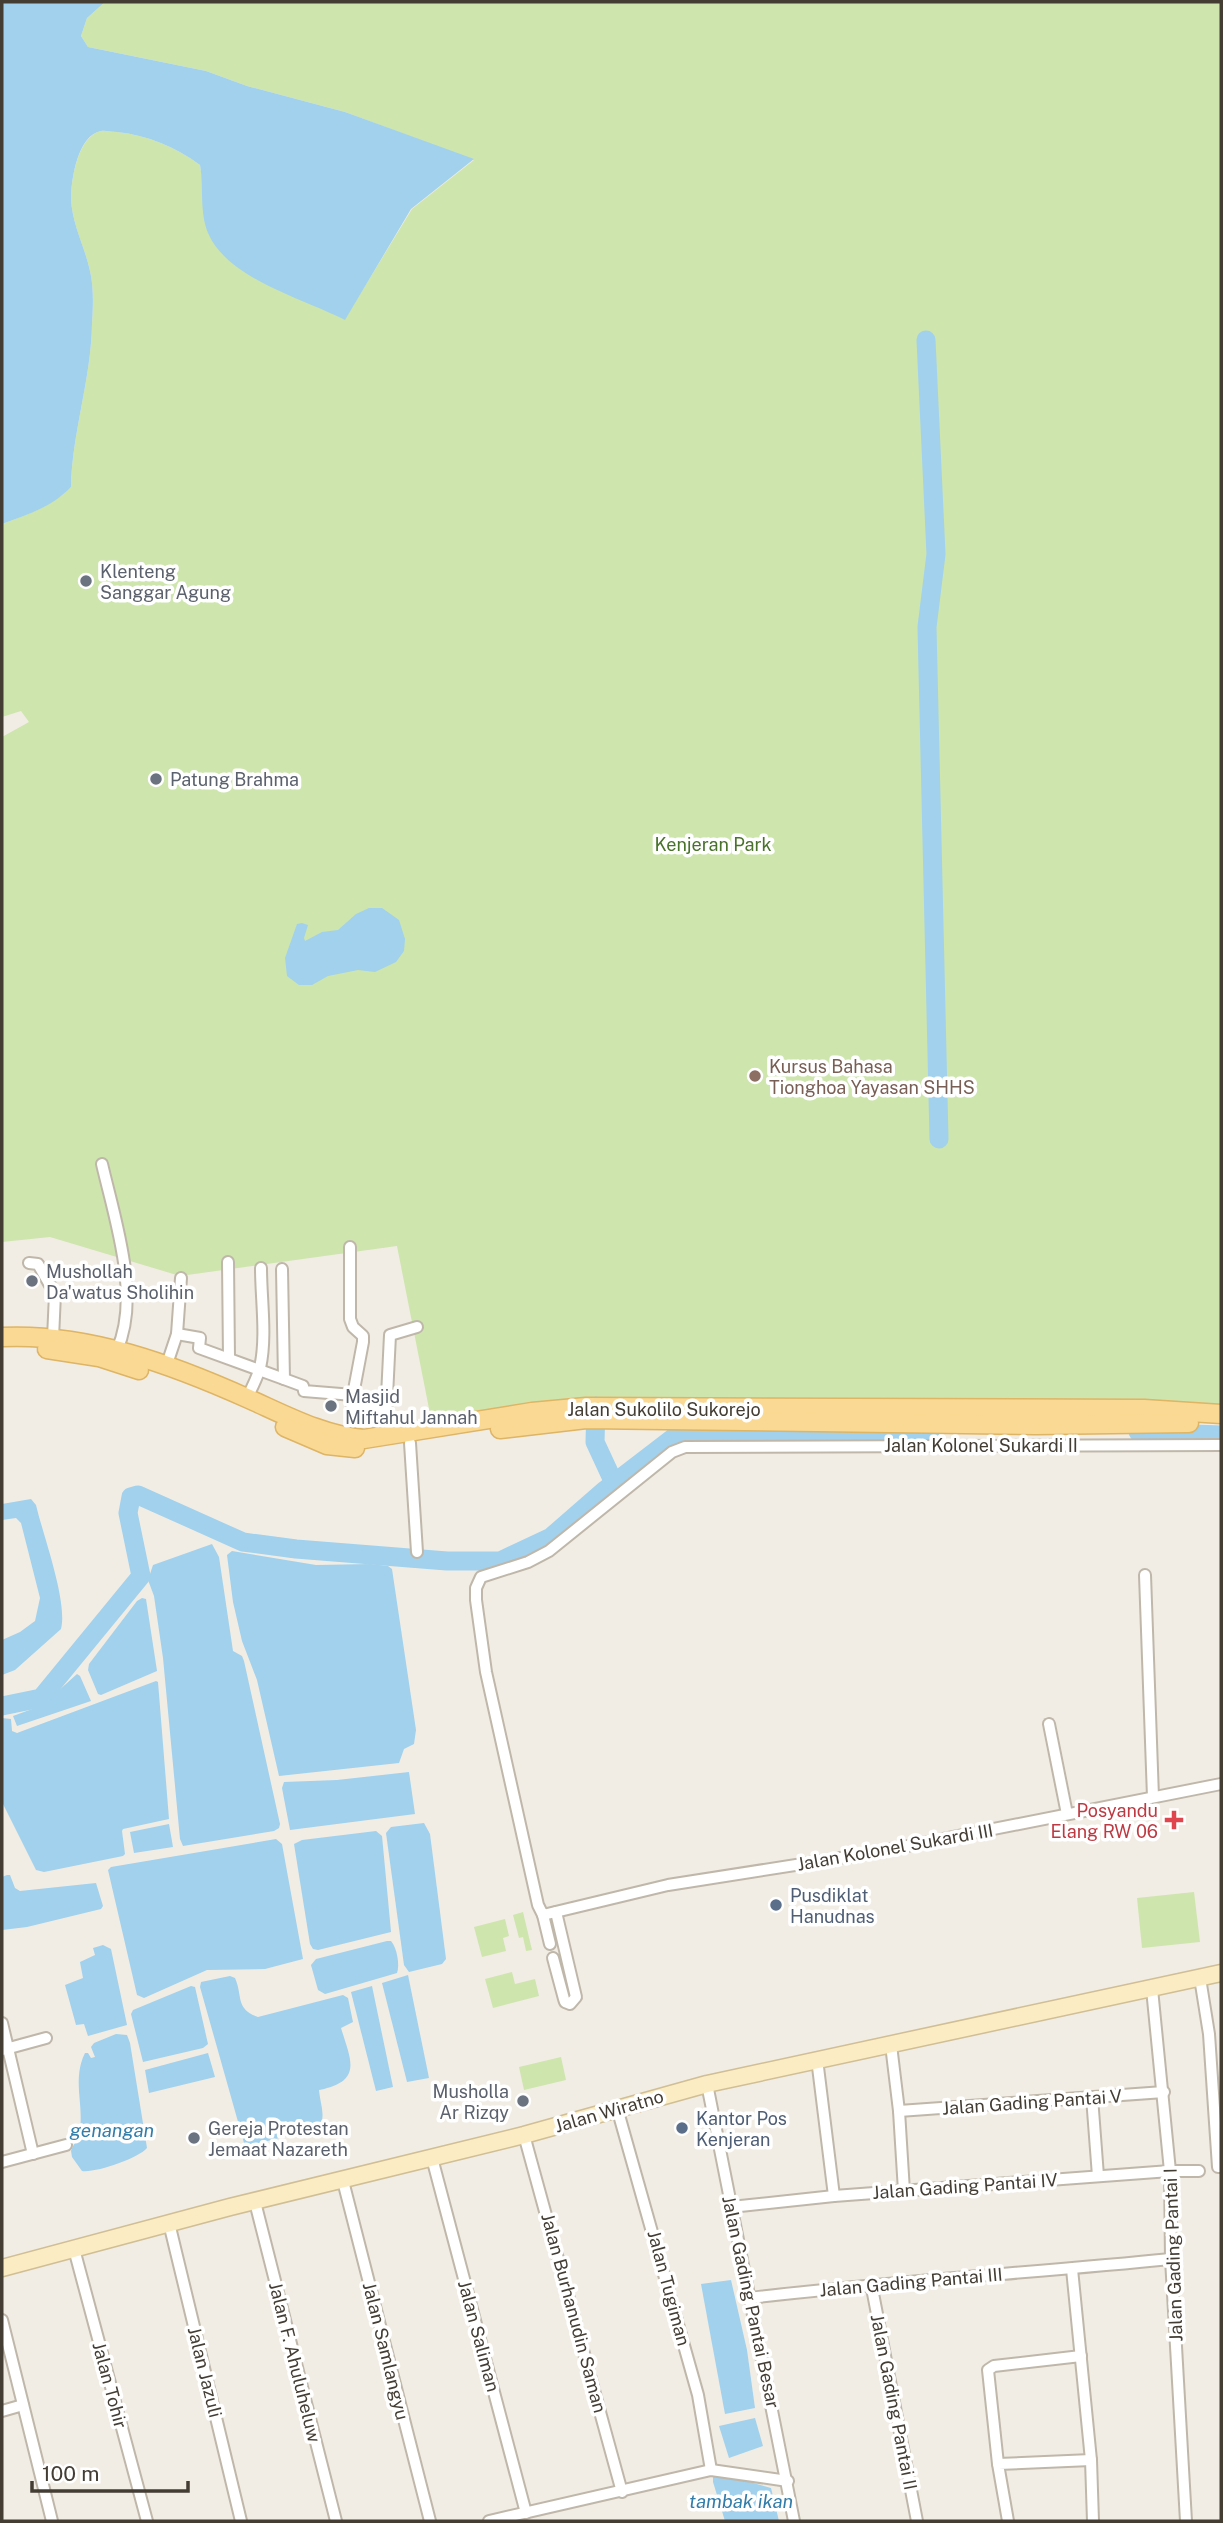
<svg xmlns="http://www.w3.org/2000/svg" width="1223" height="2523" viewBox="0 0 1223 2523" font-family="'Public Sans',sans-serif">
  <style>
    .green { fill: #cee5ae }
    .water { fill: #a1d1ed }
    .lines { fill: none; stroke-linecap: round; stroke-linejoin: round }
    .river { stroke: #a1d1ed; stroke-width: 19 }
    .minor-casing { stroke: #bfb7aa; stroke-width: 14 }
    .secondary-casing { stroke: #d0be95; stroke-width: 19 }
    .primary-casing { stroke: #deb465; stroke-width: 21 }
    .minor { stroke: #fff; stroke-width: 10 }
    .secondary { stroke: #fcecc3; stroke-width: 16 }
    .primary { stroke: #fad994; stroke-width: 18 }
    .worship-dot { fill: #6b7280; stroke: #fff; stroke-width: 2.5 }
    .education-dot { fill: #8d6e63; stroke: #fff; stroke-width: 2.5 }
    .health-dot { fill: #e0444e; stroke: #fff; stroke-width: 2.5 }
    .service-dot { fill: #5c6f8a; stroke: #fff; stroke-width: 2.5 }
    .labels { text-anchor: middle; dominant-baseline: central; stroke-width: 7; stroke-linejoin: round; paint-order: stroke }
    .worship-label { font-size: 18px; fill: #5b616d; stroke: #fff; text-anchor: start }
    .park-label { font-size: 18px; fill: #49722a; stroke: #fff }
    .education-label { font-size: 18px; fill: #785e54; stroke: #fff; text-anchor: start }
    .street-label { font-size: 18px; fill: #433d34; stroke: #fff }
    .health-label { font-size: 18px; fill: #be3a42; stroke: #fff; text-anchor: end }
    .service-label { font-size: 18px; fill: #4e5e75; stroke: #fff; text-anchor: start }
    .water-label { font-size: 19px; font-style: italic; fill: #327daa; stroke: #fff }
  </style>
  <rect width="100%" height="100%" fill="#f1ede4"/>
  <g class="green">
    <path d="M105,2H1221V1417L527,1413L433,1429L397,1246L180,1276L50,1237L2,1242V737L29,722L21,711L2,717V524C27,515 52,506 71,487C72,433 91,380 92,324C93,308 94,287 90,271C85,247 72,224 71,199C71,179 78,136 101,131C105,130 112,132 117,132C147,135 176,147 200,165L203,183L202,197L335,314L345,319L412,209L474,160L345,112L247,86L206,71L88,47L81,36L87,18Z"/>
    <path d="M1194,1892L1200,1942L1142,1948L1137,1898Z"/>
    <path d="M523,1912L532,1950L526,1951L523,1937L519,1938L513,1915Z"/>
    <path d="M505,1919L509,1936L503,1938L506,1951L482,1957L474,1927Z"/>
    <path d="M512,1972L515,1984L535,1979L539,1996L493,2008L485,1979Z"/>
    <path d="M561,2057L566,2080L524,2090L519,2067Z"/>
  </g>
  <g class="water">
    <path d="M2,2H105L87,18L81,36L88,47L206,71L247,86L345,112L474,159L411,209L345,320C304,299 229,279 209,235C199,214 204,187 200,165C176,147 147,135 117,132C112,132 105,130 101,131C78,135 71,179 71,199C72,224 85,247 90,271C94,287 93,308 92,324C91,380 72,433 71,487C52,507 27,515 2,524Z"/>
    <path d="M369,908H382L399,920L405,939L404,951L396,962L375,972L358,970L328,976L312,985H299L287,976L285,958L297,924L302,923L308,925L304,938L305,941L322,932L338,930L356,914Z"/>
    <path d="M31,1499L36,1505C43,1535 68,1602 61,1629L15,1670L2,1675V1640L20,1632L35,1621L40,1598L21,1523L16,1518L2,1520V1504Z"/>
    <path d="M212,1544L219,1557L233,1651L242,1656L244,1661L280,1824L279,1828L274,1831L183,1846L180,1839L163,1658L154,1596L148,1580L153,1565Z"/>
    <path d="M232,1551L316,1565L371,1564L388,1566L392,1569L416,1730L414,1744L404,1749L399,1763L279,1776L257,1680L242,1641L233,1602L227,1555Z"/>
    <path d="M142,1598L146,1599L157,1671L101,1695L98,1694L88,1670L89,1664L137,1601Z"/>
    <path d="M77,1674L80,1676L91,1701L17,1726L13,1716L35,1708L47,1701Z"/>
    <path d="M156,1681L158,1682L169,1819L123,1829L122,1831L125,1854L123,1856L44,1872L36,1870L2,1802V1718L11,1719L12,1731L17,1733Z"/>
    <path d="M409,1772L415,1814L290,1830L282,1788L284,1782L337,1780Z"/>
    <path d="M424,1823L430,1834L446,1959L442,1964L409,1972L404,1965L386,1833L391,1827Z"/>
    <path d="M169,1824L173,1847L134,1853L130,1832Z"/>
    <path d="M376,1831L382,1836L391,1932L318,1950L313,1949L310,1944L294,1844L302,1840Z"/>
    <path d="M276,1839L282,1844L303,1959L265,1969L207,1970L144,1998L137,1995L108,1870L111,1867Z"/>
    <path d="M7,1875H10L15,1888L20,1891L96,1883L103,1906L101,1909L27,1927L2,1930V1877Z"/>
    <path d="M387,1941H391C397,1948 400,1965 397,1973L325,1994L318,1990L311,1965L316,1959Z"/>
    <path d="M103,1945L111,1949L127,2025L88,2036L84,2024L76,2025L65,1985L83,1978L80,1962L95,1955L93,1948Z"/>
    <path d="M408,1975L429,2078L407,2082L382,1983Z"/>
    <path d="M230,1976L235,1978C243,1996 235,2009 258,2017L343,1995L348,1998L353,2022L341,2028C351,2061 363,2081 319,2090C320,2103 327,2119 318,2128L248,2146L244,2143L200,1987L201,1982Z"/>
    <path d="M191,1986L195,1987L208,2044L203,2048L143,2062L131,2014L133,2010Z"/>
    <path d="M372,1986L393,2087L376,2091L351,1992Z"/>
    <path d="M116,2034L127,2035L130,2043L147,2148C139,2158 96,2173 82,2171L72,2157L71,2151C73,2144 79,2139 80,2131C84,2104 72,2079 85,2053H88L91,2058L95,2057L91,2047L94,2043Z"/>
    <path d="M208,2053L215,2077L149,2093L145,2070Z"/>
    <path d="M731,2280L747,2350L755,2408L725,2414L701,2284Z"/>
    <path d="M755,2418L763,2446L729,2458L719,2426Z"/>
    <path d="M724,2475L771,2488L779,2521H725L713,2482V2476Z"/>
  </g>
  <g class="lines">
    <g class="river">
      <path d="M926,340L936,554L927,627L939,1139"/>
      <path d="M596,1406L595,1442L614,1483"/>
      <path d="M1138,1432L1221,1435"/>
      <path d="M2,1706L41,1698L141,1576L128,1513L131,1497L138,1495L243,1542L296,1549L447,1561H500L551,1537L605,1490L678,1434L930,1432"/>
    </g>
    <defs>
      <g id="minor">
        <path d="M102,1164C115,1220 141,1296 117,1350"/>
        <path d="M350,1247V1319L353,1327L363,1336V1342L353,1395"/>
        <path d="M228,1262L229,1357"/>
        <path d="M29,1263L38,1264L55,1294L53,1338"/>
        <path d="M282,1269L284,1379L303,1386L304,1391L353,1395L352,1407L387,1413"/>
        <path d="M177,1334L200,1338L199,1348L284,1379"/>
        <path d="M166,1367L177,1334L181,1278"/>
        <path d="M247,1398C252,1388 257,1378 260,1368C267,1336 261,1300 261,1268"/>
        <path d="M385,1437L390,1335L417,1327"/>
        <path d="M410,1443L417,1552"/>
        <path d="M1221,1445L685,1447L672,1452L549,1551L528,1562L481,1577L476,1588V1600L486,1672L538,1905L543,1915L668,1885L872,1853L1221,1784"/>
        <path d="M1145,1575L1153,1797"/>
        <path d="M1049,1724L1067,1814"/>
        <path d="M543,1915L550,1944"/>
        <path d="M553,1958L564,1999L565,2002L570,2004L576,1997L556,1912"/>
        <path d="M1200,1978L1209,2034L1218,2167H1221"/>
        <path d="M1152,1989L1170,2171L1171,2259L1186,2521"/>
        <path d="M2,2023L33,2154"/>
        <path d="M891,2045L899,2111L904,2191"/>
        <path d="M2,2050L46,2038"/>
        <path d="M817,2059L834,2196"/>
        <path d="M707,2084L794,2521"/>
        <path d="M1092,2097L1098,2176"/>
        <path d="M617,2108L698,2395L711,2470"/>
        <path d="M899,2111L1164,2092"/>
        <path d="M524,2135L622,2492"/>
        <path d="M432,2158L526,2513"/>
        <path d="M2,2162L66,2145"/>
        <path d="M343,2181L430,2521"/>
        <path d="M255,2202L336,2521"/>
        <path d="M731,2207L834,2196L1170,2171H1199"/>
        <path d="M169,2223L241,2521"/>
        <path d="M74,2249L147,2521"/>
        <path d="M1072,2269L1091,2460L1093,2521"/>
        <path d="M871,2283L917,2521"/>
        <path d="M750,2298C890,2281 1031,2273 1171,2259"/>
        <path d="M2,2320L52,2521"/>
        <path d="M2,2411L23,2405"/>
        <path d="M998,2464L988,2370L994,2366L1081,2356"/>
        <path d="M489,2521L711,2470L788,2481"/>
        <path d="M1008,2521L998,2464L1091,2460"/>
      </g>
      <path id="secondary" d="M2,2268L230,2207L524,2135L707,2084L1221,1973"/>
      <g id="primary">
        <path d="M2,1337C87,1333 171,1364 249,1399C285,1415 324,1436 364,1439L532,1412L586,1407L1144,1409L1221,1414"/>
        <path d="M47,1349L99,1357L139,1370"/>
        <path d="M285,1427L327,1445L355,1448"/>
        <path d="M500,1429L586,1419L1036,1425L1189,1423"/>
      </g>
    </defs>
    <use href="#minor" class="minor-casing"/>
    <use href="#secondary" class="secondary-casing"/>
    <use href="#primary" class="primary-casing"/>
    <use href="#minor" class="minor"/>
    <use href="#secondary" class="secondary"/>
    <use href="#primary" class="primary"/>
  </g>
  <g class="worship-dot">
    <circle cx="86" cy="581" r="7"/>
    <circle cx="156" cy="779" r="7"/>
    <circle cx="32" cy="1281" r="7"/>
    <circle cx="331" cy="1406" r="7"/>
    <circle cx="523" cy="2101" r="7"/>
    <circle cx="194" cy="2138" r="7"/>
  </g>
  <circle class="education-dot" cx="755" cy="1076" r="7"/>
  <path class="health-dot" d="M1170.5 1809.5h7v7h7v7h-7v7h-7v-7h-7v-7h7z"/>
  <g class="service-dot">
    <circle cx="776" cy="1905" r="7"/>
    <circle cx="682" cy="2128" r="7"/>
  </g>
  <g class="labels">
    <g class="worship-label">
      <text x="100" y="571">Klenteng<tspan x="100" dy="21">Sanggar Agung</tspan></text>
      <text x="170" y="779">Patung Brahma</text>
      <text x="46" y="1271">Mushollah<tspan x="46" dy="21">Da'watus Sholihin</tspan></text>
      <text x="345" y="1396">Masjid<tspan x="345" dy="21">Miftahul Jannah</tspan></text>
      <text x="509" y="2091" text-anchor="end">Musholla<tspan x="509" dy="21">Ar Rizqy</tspan></text>
      <text x="208" y="2128">Gereja Protestan<tspan x="208" dy="21">Jemaat Nazareth</tspan></text>
    </g>
    <g class="park-label">
      <text x="713" y="844">Kenjeran Park</text>
    </g>
    <g class="education-label">
      <text x="769" y="1066">Kursus Bahasa<tspan x="769" dy="21">Tionghoa Yayasan SHHS</tspan></text>
    </g>
    <g class="street-label">
      <text x="664" y="1409">Jalan Sukolilo Sukorejo</text>
      <text x="981" y="1445">Jalan Kolonel Sukardi II</text>
      <text transform="translate(895 1847) rotate(-10)">Jalan Kolonel Sukardi III</text>
      <text transform="translate(1032 2102) rotate(-4)">Jalan Gading Pantai V</text>
      <text transform="translate(609 2111) rotate(-16)">Jalan Wiratno</text>
      <text transform="translate(965 2186) rotate(-4)">Jalan Gading Pantai IV</text>
      <text transform="translate(1173 2255) rotate(-92)">Jalan Gading Pantai I</text>
      <text transform="translate(911 2282) rotate(-5)">Jalan Gading Pantai III</text>
      <text transform="translate(669 2288) rotate(75)">Jalan Tugiman</text>
      <text transform="translate(751 2302) rotate(78)">Jalan Gading Pantai Besar</text>
      <text transform="translate(574 2313) rotate(75)">Jalan Burhanudin Saman</text>
      <text transform="translate(479 2336) rotate(75)">Jalan Saliman</text>
      <text transform="translate(386 2351) rotate(76)">Jalan Samlangyu</text>
      <text transform="translate(295 2362) rotate(76)">Jalan F. Ahuluheluw</text>
      <text transform="translate(205 2372) rotate(76)">Jalan Jazuli</text>
      <text transform="translate(110 2385) rotate(75)">Jalan Tohir</text>
      <text transform="translate(894 2402) rotate(79)">Jalan Gading Pantai II</text>
    </g>
    <g class="health-label">
      <text x="1158" y="1810">Posyandu<tspan x="1158" dy="21">Elang RW 06</tspan></text>
    </g>
    <g class="service-label">
      <text x="790" y="1895">Pusdiklat<tspan x="790" dy="21">Hanudnas</tspan></text>
      <text x="696" y="2118">Kantor Pos<tspan x="696" dy="21">Kenjeran</tspan></text>
    </g>
    <g class="water-label">
      <text x="112" y="2130">genangan</text>
      <text x="741" y="2501">tambak ikan</text>
    </g>
  </g>
  <rect width="1223" height="2523" fill="none" stroke="#433d34" stroke-width="7"/>
  <path d="M32 2481v10h156v-10" fill="none" stroke="#433d34" stroke-width="3.5"/>
  <text x="42" y="2481" font-size="21" fill="#433d34" stroke="#ffffff" stroke-width="5" paint-order="stroke">100 m</text>
</svg>
